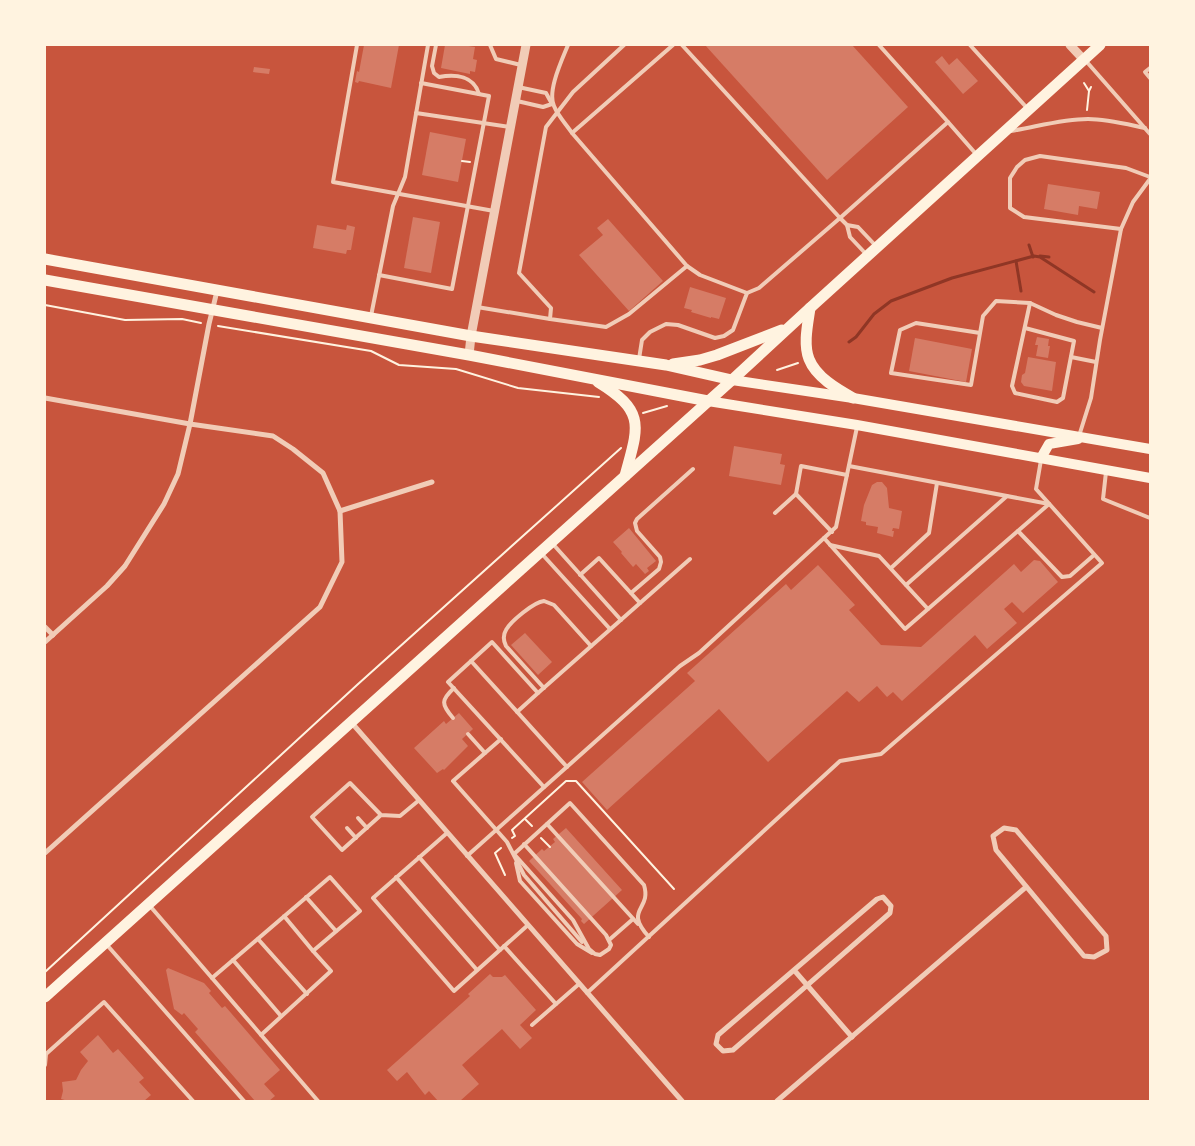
<svg xmlns="http://www.w3.org/2000/svg" width="1195" height="1146" viewBox="0 0 1195 1146" font-family="'IBM Plex Sans',sans-serif">
  <style>
    .lines { fill: none; stroke-linecap: round; stroke-linejoin: round }
    .stream { stroke: #8f3625; stroke-width: 3 }
    .building { fill: #d67c66 }
    .path { stroke: #fff3e0; stroke-width: 2 }
    .service { stroke: #f1ccb7; stroke-width: 4 }
    .minor { stroke: #f1ccb7; stroke-width: 5 }
    .tertiary { stroke: #f1ccb7; stroke-width: 9 }
    .secondary { stroke: #fff3e0; stroke-width: 10 }
    .primary { stroke: #fff3e0; stroke-width: 11 }
  </style>
  <rect width="100%" height="100%" fill="#c8553d"/>
  <g class="lines">
    <g class="stream">
      <path d="M1029,245L1033,257"/>
      <path d="M1040,256L1049,257"/>
      <path d="M1016,261L1021,291"/>
      <path d="M849,342L856,337L874,314L891,301L952,278L1034,256L1040,257L1094,292"/>
    </g>
  </g>
  <g class="building">
    <path d="M364,45H399L391,88L359,81L358,83L355,82L357,71L359,72Z"/>
    <path d="M445,45H462L475,47L473,59L477,60L475,72L470,71V74L441,68Z"/>
    <path d="M705,45H852L908,107L827,180Z"/>
    <path d="M942,56L949,65L957,58L978,81L963,94L935,62Z"/>
    <path d="M254,67L270,69L269,74L253,72Z"/>
    <path d="M430,132L466,139L458,182L422,175Z"/>
    <path d="M1048,184L1100,192L1097,209L1079,206L1078,215L1044,209Z"/>
    <path d="M413,217L440,222L431,273L404,268Z"/>
    <path d="M608,219L663,281L629,311L579,255L603,235L597,228Z"/>
    <path d="M317,225L346,230L347,225L355,227L351,250H347L346,254L313,248Z"/>
    <path d="M690,287L726,298L719,319L711,317V318L691,312L692,310L684,308Z"/>
    <path d="M1037,337L1049,339L1048,346H1050L1048,358L1036,356L1038,345H1035Z"/>
    <path d="M915,338L972,349L966,382L909,371Z"/>
    <path d="M1028,357L1056,362L1052,391L1024,386L1021,382L1022,375L1025,373Z"/>
    <path d="M734,446L782,454L780,464L785,465L781,485L729,476Z"/>
    <path d="M877,482H882L887,488L889,508L902,511L899,529L893,528L892,531H894L893,537L877,533L878,527L866,525V522L861,521L864,505L872,485Z"/>
    <path d="M629,528L656,561L647,568L649,571L645,574L636,564L633,567L621,553L622,552L613,542Z"/>
    <path d="M1034,560L1040,561L1058,582L1023,613L1012,602L1004,609L1017,623L987,649L975,635L902,701L893,692L887,697L877,686L859,702L847,691L768,762L719,709L607,810L582,782L695,681L687,673L786,584L791,590L818,565L855,605L849,610L881,645L921,647L1014,564L1021,572Z"/>
    <path d="M525,633L552,662L538,675L511,645Z"/>
    <path d="M459,713L473,729L462,739L468,746L444,770L443,769L437,773L414,748L444,721L446,724Z"/>
    <path d="M566,828L622,890L584,924L581,921L582,919L529,861L542,849L544,851L555,842L553,839Z"/>
    <path d="M168,968L204,983L211,991L209,993L222,1008L225,1006L280,1070L264,1084L275,1096L269,1101H255L195,1032L198,1029L184,1013L182,1015L174,1009L166,970Z"/>
    <path d="M490,974L493,977H502L505,975L536,1010L520,1025L532,1038L520,1049L502,1029L462,1065L479,1084L460,1101H438L429,1091L425,1095L407,1072L397,1081L387,1070L470,996L468,994Z"/>
    <path d="M98,1035L113,1053L118,1049L144,1078L139,1082L151,1095L144,1101H68L61,1099L63,1091L62,1082L76,1080L81,1070L88,1061L80,1052Z"/>
  </g>
  <g class="lines">
    <g class="path">
      <path d="M1084,83L1089,91"/>
      <path d="M1087,110L1089,91L1091,87"/>
      <path d="M462,161L470,162"/>
      <path d="M45,305L125,320L182,319L201,323"/>
      <path d="M218,326L371,351L399,365L456,369L518,388L599,397"/>
      <path d="M777,370L798,363"/>
      <path d="M643,413L667,406"/>
      <path d="M525,819L532,826"/>
      <path d="M512,838L515,836L512,830L566,781H576L674,889"/>
      <path d="M541,838L550,847"/>
      <path d="M501,848L495,853L505,875"/>
      <path d="M45,972L357,685L621,448"/>
    </g>
    <g class="service">
      <path d="M357,45L333,182L494,211"/>
      <path d="M436,45L432,66L434,73L439,77C456,74 474,76 479,94"/>
      <path d="M490,45L496,59L521,65"/>
      <path d="M568,45C562,60 547,91 554,106C558,116 566,124 572,133L687,266L700,275L747,293L733,330L724,336L715,338L678,325L666,324L650,332L642,340L639,359"/>
      <path d="M624,45L573,92L546,127L519,273L551,308L550,319L606,327L629,314L687,266"/>
      <path d="M682,45L840,218L948,122L879,45"/>
      <path d="M970,45L1027,108"/>
      <path d="M1086,61L1150,134"/>
      <path d="M1150,68L1145,72L1150,78"/>
      <path d="M517,101L543,107L552,104L546,93L518,87"/>
      <path d="M416,113L510,127"/>
      <path d="M948,122L976,154"/>
      <path d="M1011,131C1036,127 1062,119 1088,119C1107,119 1126,124 1145,128"/>
      <path d="M572,133L673,45"/>
      <path d="M1121,229L1024,217L1010,208V178L1017,167L1025,160L1040,156L1126,168L1150,177"/>
      <path d="M866,254L850,237L847,225L858,227L875,245"/>
      <path d="M379,275L452,289L489,96L421,83"/>
      <path d="M747,293L759,288L840,218L847,225"/>
      <path d="M477,307L550,319"/>
      <path d="M371,316L393,206L405,177L428,45"/>
      <path d="M1025,328L1074,341L1063,398L1057,402L1015,393L1012,386L1030,303"/>
      <path d="M980,333L916,323L900,330L891,373L971,385L983,316L996,301L1030,303L1056,315L1077,322L1102,328"/>
      <path d="M1071,357L1096,362"/>
      <path d="M1079,436L1091,398L1100,340L1121,229L1133,202L1150,179"/>
      <path d="M849,466L1049,504"/>
      <path d="M1106,472L1103,499L1150,518"/>
      <path d="M796,494L832,532"/>
      <path d="M775,513L796,494L801,466L847,475"/>
      <path d="M1018,531L1062,577L1070,576L1094,555"/>
      <path d="M824,538L905,629L1049,504"/>
      <path d="M552,543L621,620"/>
      <path d="M830,545L879,556L928,609"/>
      <path d="M542,554L610,629"/>
      <path d="M891,568L929,533L937,483"/>
      <path d="M580,575L599,558L640,603"/>
      <path d="M906,585L1007,496"/>
      <path d="M631,593L659,569L661,562L660,557L637,531L635,523L637,519L693,469"/>
      <path d="M471,661L567,767"/>
      <path d="M544,688L506,646C503,640 503,635 506,630C511,621 534,602 544,601L554,605L591,646"/>
      <path d="M517,712L538,693"/>
      <path d="M453,718C441,704 441,700 454,688"/>
      <path d="M468,734L485,753"/>
      <path d="M501,739L453,781L507,842L524,875L582,942"/>
      <path d="M544,787L448,682L492,642L538,693L690,559"/>
      <path d="M381,815L350,783L312,817L342,850L381,815L400,816L418,801"/>
      <path d="M358,818L367,828"/>
      <path d="M547,824L638,924"/>
      <path d="M347,828L356,838"/>
      <path d="M447,833L373,898L454,991L528,925"/>
      <path d="M514,854L573,920L589,949L595,954L600,955L609,949L611,945L606,935L524,844"/>
      <path d="M514,854L570,803L644,885C652,911 623,908 649,937"/>
      <path d="M467,856L680,666L699,653L836,527L857,427"/>
      <path d="M419,857L500,950"/>
      <path d="M516,863L520,881L567,933L577,944L592,953"/>
      <path d="M396,877L477,970"/>
      <path d="M306,897L336,931"/>
      <path d="M150,906L318,1101"/>
      <path d="M258,939L307,994"/>
      <path d="M609,940L633,919"/>
      <path d="M107,945L244,1101"/>
      <path d="M504,946L556,1004"/>
      <path d="M233,960L281,1016"/>
      <path d="M212,978L330,877L360,911L313,951L284,916"/>
      <path d="M587,993L840,761L881,754L1102,563L1036,489L1041,460"/>
      <path d="M532,1025L579,984"/>
      <path d="M261,1035L331,971L313,951"/>
      <path d="M45,1065L46,1054L104,1002L193,1101"/>
    </g>
    <g class="minor">
      <path d="M45,398L190,424L273,436L293,449L323,473L340,511L432,482"/>
      <path d="M45,627L53,635"/>
      <path d="M45,642L107,586L125,566L164,504L178,474L190,424L209,324L217,291"/>
      <path d="M351,722L682,1101"/>
      <path d="M1004,828L1016,830L1106,936L1107,950L1094,957L1084,956L996,850L993,836Z"/>
      <path d="M45,853L320,607L342,562L340,511"/>
      <path d="M794,970L877,899L883,897L891,906L890,913L733,1050L723,1051L716,1044L718,1035L794,970L852,1037"/>
      <path d="M777,1101L1026,887"/>
    </g>
    <g class="tertiary">
      <path d="M1070,45L1084,60"/>
      <path d="M469,355L471,336L526,45"/>
    </g>
    <g class="secondary">
      <path d="M732,380L853,398L1150,449"/>
      <path d="M708,401L857,425L1150,478"/>
      <path d="M1041,458L1049,444L1078,439"/>
    </g>
    <g class="primary">
      <path d="M45,259L471,336L666,365L732,380"/>
      <path d="M45,280L469,355L708,401"/>
      <path d="M810,308C808,323 803,344 809,359C816,377 837,389 853,398"/>
      <path d="M673,364L700,360L717,355L782,330"/>
      <path d="M598,382C647,412 638,427 625,476"/>
      <path d="M45,997L732,380L810,308L1100,45"/>
    </g>
  </g>
  <rect width="1195" height="1146" fill="none" stroke="#fff3e0" stroke-width="92"/>
</svg>
